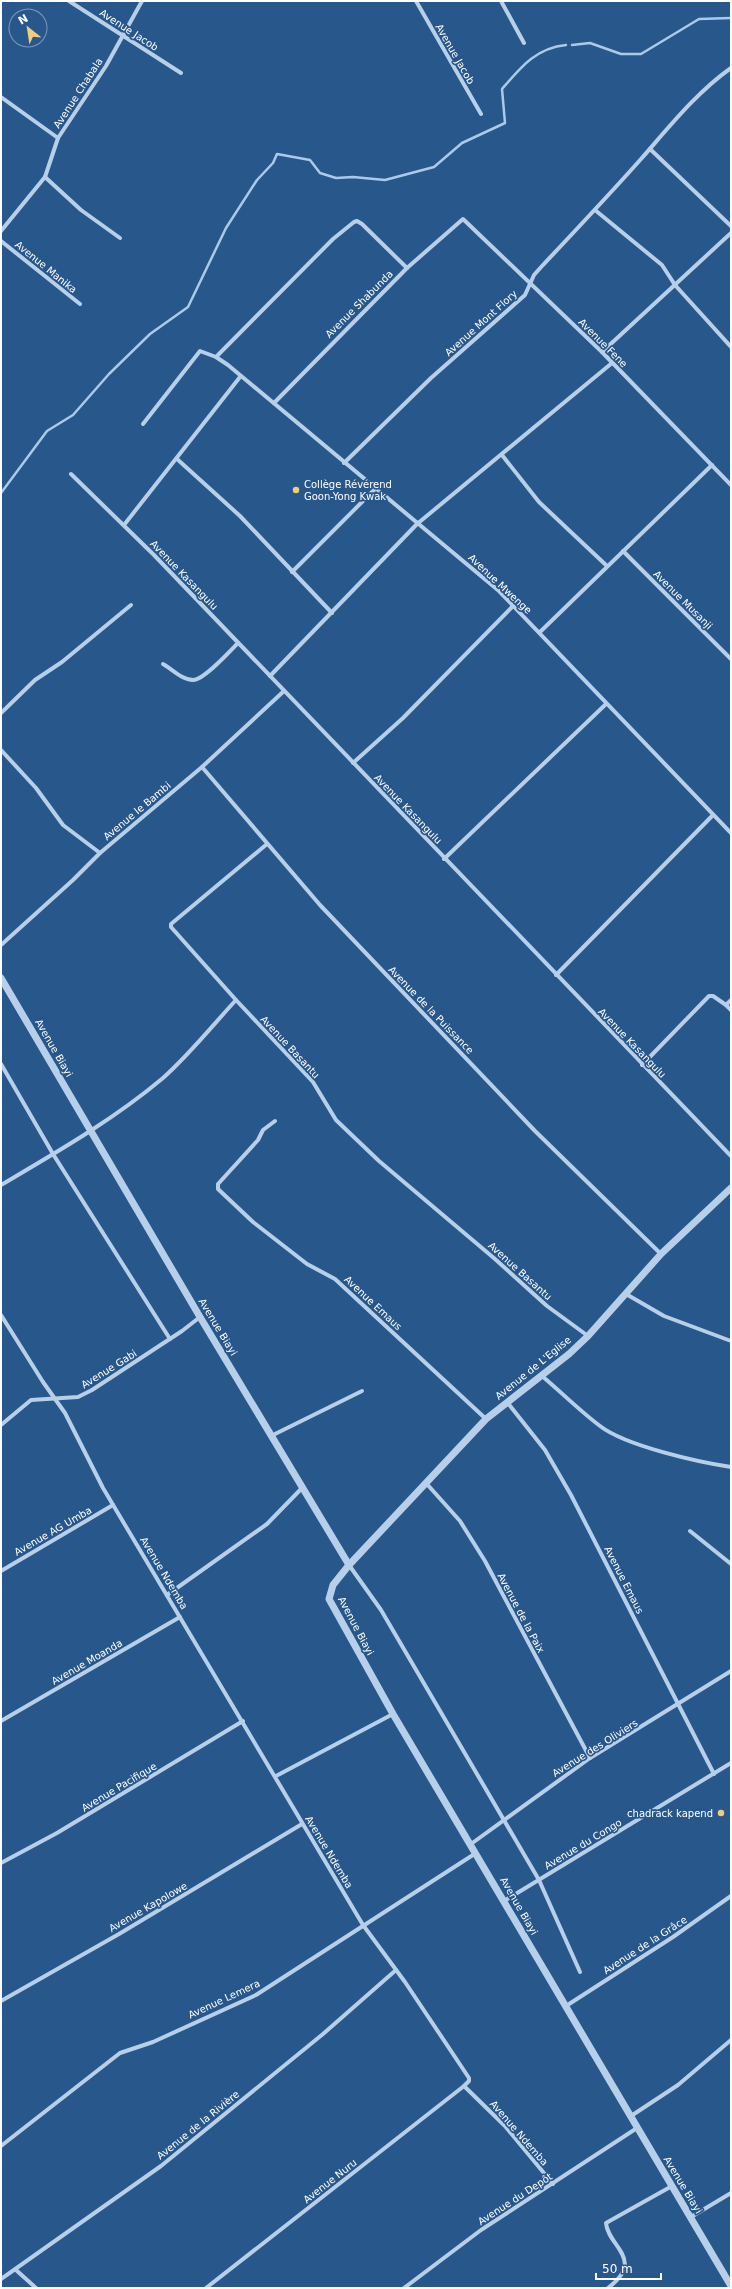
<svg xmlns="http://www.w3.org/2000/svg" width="732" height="2289" viewBox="0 0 732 2289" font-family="'DejaVu Sans',sans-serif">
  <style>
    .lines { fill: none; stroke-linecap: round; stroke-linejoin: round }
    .stream { stroke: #abcaea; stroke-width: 2.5 }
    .minor { stroke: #b7cfe9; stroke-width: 4 }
    .tertiary { stroke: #b7cfe9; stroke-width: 7 }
    .poi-dot { fill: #f1cc7d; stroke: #28578b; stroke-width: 1.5 }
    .labels { text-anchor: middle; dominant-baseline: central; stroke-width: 3.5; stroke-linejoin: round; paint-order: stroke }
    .street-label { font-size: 10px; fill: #fff; stroke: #28578b }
    .poi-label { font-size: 10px; fill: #fff; stroke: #28578b; text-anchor: start }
  </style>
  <rect width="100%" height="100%" fill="#28578b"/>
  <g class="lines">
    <g class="stream">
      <path d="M572,45L590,43L621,54H641L699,19L731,18"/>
      <path d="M1,493L47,431L73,415L109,374L150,334L188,307L226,228L257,180L273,163L277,154L310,160L320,173L336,178L353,177L385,180L434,167L462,143L505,123L502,89C521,67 536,48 566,45"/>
    </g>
    <g class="minor">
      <path d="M69,1L181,73"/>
      <path d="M416,1L481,114"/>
      <path d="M501,1L524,43"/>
      <path d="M1,97L58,138"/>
      <path d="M650,149L731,226"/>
      <path d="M45,177L81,210L120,238"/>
      <path d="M595,210L662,265L675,285L731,347"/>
      <path d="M1,231L45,177L58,138L106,66L142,1"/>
      <path d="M1,241L80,304"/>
      <path d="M602,352L731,233"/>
      <path d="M216,357L333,239L354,222L357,221L362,224L407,268"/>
      <path d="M274,403L407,268L463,219L602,352L731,485"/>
      <path d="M143,424L200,351L216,357L228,365L499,591L731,833"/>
      <path d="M502,455L539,502L607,566"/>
      <path d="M177,459L240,516L332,613"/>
      <path d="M344,463L431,378L525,295L534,275L542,266C575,231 609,195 641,159C670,126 696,93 731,68"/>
      <path d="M71,474L154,555L731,1156"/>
      <path d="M124,525L240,377"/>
      <path d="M623,551L731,659"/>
      <path d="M292,572L375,489"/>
      <path d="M540,632L712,465"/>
      <path d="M163,664C172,669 182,680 193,680C204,680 230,651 238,643"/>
      <path d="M270,676L417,524L612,363"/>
      <path d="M1,713L35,680L62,662L131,605"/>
      <path d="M1,750L36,788L63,825L100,853"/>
      <path d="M353,763L403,718L513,606"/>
      <path d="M202,767L320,905L535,1131L661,1254"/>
      <path d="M267,844L171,924V927L236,1000L313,1082L336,1120L379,1161L495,1259L547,1306L588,1336"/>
      <path d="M444,859L606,704"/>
      <path d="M1,945L73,880L100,853L202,767L284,691"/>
      <path d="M556,975L713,815"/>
      <path d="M726,1005L731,1010"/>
      <path d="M1,1064L53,1154L170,1339"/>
      <path d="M642,1065L709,996H713L726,1005L731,1000"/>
      <path d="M275,1121L263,1130L258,1140L218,1184V1189L253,1222L307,1264L335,1279L486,1419"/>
      <path d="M1,1185C57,1152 113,1120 163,1078C189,1055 212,1026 236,1000"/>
      <path d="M626,1294L664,1316L731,1341"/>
      <path d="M1,1315L43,1382L65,1413L103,1488L363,1925L405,1982L469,2078V2081L464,2086L206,2288"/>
      <path d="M542,1376C561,1392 580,1411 600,1426C626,1446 698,1462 731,1467"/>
      <path d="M507,1402L545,1450L571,1495L714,1774"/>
      <path d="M1,1425L31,1400L78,1397L92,1390L182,1331L200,1317"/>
      <path d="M271,1436L362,1391"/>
      <path d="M426,1483L460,1521L485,1561L590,1758"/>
      <path d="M690,1531L731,1564"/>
      <path d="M349,1565L381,1610L539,1880L580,1972"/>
      <path d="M1,1571L113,1505"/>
      <path d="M167,1595L267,1524L302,1488"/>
      <path d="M1,1721L180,1617"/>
      <path d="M276,1776L393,1714"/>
      <path d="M471,1844L590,1758L731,1671"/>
      <path d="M1,1863L57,1833L243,1721"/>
      <path d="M504,1901L731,1763"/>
      <path d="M1,2001L119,1934L302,1824"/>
      <path d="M566,2006L673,1937L731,1896"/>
      <path d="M464,2086L505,2126L553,2184"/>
      <path d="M631,2116L678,2085L731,2040"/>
      <path d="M1,2146L120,2053L153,2042L256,1995L476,1853"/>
      <path d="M691,2217L731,2193"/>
      <path d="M16,2270L36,2288"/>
      <path d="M1,2279L161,2166L323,2034L396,1970"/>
      <path d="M404,2288L481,2230L637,2128"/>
      <path d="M608,2288C646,2259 608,2247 606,2223L672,2186"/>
    </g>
    <g class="tertiary">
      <path d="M1,978L200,1317L349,1565"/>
      <path d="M731,1188L661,1254L588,1336L569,1354L486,1419L349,1565L333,1585L329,1599L393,1714L731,2286"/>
    </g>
  </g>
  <g class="poi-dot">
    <circle cx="296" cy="490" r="4"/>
    <circle cx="721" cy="1813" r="4"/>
  </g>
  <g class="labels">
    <g class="street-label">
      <text transform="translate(129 30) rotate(33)">Avenue Jacob</text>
      <text transform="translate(455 54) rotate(60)">Avenue Jacob</text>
      <text transform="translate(78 93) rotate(-57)">Avenue Chabala</text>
      <text transform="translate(46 267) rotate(39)">Avenue Manika</text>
      <text transform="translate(359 304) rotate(-45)">Avenue Shabunda</text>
      <text transform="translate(481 323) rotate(-42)">Avenue Mont Flory</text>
      <text transform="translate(603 343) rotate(45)">Avenue Fene</text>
      <text transform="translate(184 575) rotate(46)">Avenue Kasangulu</text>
      <text transform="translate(500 584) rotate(43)">Avenue Mwenge</text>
      <text transform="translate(683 600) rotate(45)">Avenue Musanji</text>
      <text transform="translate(408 809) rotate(46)">Avenue Kasangulu</text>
      <text transform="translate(137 811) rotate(-40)">Avenue le Bambi</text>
      <text transform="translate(431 1010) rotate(46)">Avenue de la Puissance</text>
      <text transform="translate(632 1043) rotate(46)">Avenue Kasangulu</text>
      <text transform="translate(290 1047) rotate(47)">Avenue Basantu</text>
      <text transform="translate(54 1048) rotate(60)">Avenue Biayi</text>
      <text transform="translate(520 1271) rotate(42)">Avenue Basantu</text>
      <text transform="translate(373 1303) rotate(43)">Avenue Emaus</text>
      <text transform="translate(218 1327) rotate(59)">Avenue Biayi</text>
      <text transform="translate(533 1368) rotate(-39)">Avenue de L'Eglise</text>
      <text transform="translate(109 1369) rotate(-32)">Avenue Gabi</text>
      <text transform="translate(53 1531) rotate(-30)">Avenue AG Umba</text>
      <text transform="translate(164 1573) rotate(59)">Avenue Ndemba</text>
      <text transform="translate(624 1580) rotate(63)">Avenue Emaus</text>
      <text transform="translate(521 1613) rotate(62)">Avenue de la Paix</text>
      <text transform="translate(356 1626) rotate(62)">Avenue Biayi</text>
      <text transform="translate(87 1662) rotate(-30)">Avenue Moanda</text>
      <text transform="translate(595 1748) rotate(-32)">Avenue des Oliviers</text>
      <text transform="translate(119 1787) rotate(-31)">Avenue Pacifique</text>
      <text transform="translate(583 1844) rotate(-31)">Avenue du Congo</text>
      <text transform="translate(329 1852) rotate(59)">Avenue Ndemba</text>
      <text transform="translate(519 1906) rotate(60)">Avenue Biayi</text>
      <text transform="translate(148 1907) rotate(-30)">Avenue Kapolowe</text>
      <text transform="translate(645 1945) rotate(-33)">Avenue de la Grâce</text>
      <text transform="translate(224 1999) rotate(-25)">Avenue Lemera</text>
      <text transform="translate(198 2125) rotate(-39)">Avenue de la Rivière</text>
      <text transform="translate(519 2133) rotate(49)">Avenue Ndemba</text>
      <text transform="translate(330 2181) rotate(-38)">Avenue Nuru</text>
      <text transform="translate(683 2185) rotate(59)">Avenue Biayi</text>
      <text transform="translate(515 2199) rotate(-33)">Avenue du Depôt</text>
    </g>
    <g class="poi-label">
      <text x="304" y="484">Collège Révérend<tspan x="304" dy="12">Goon-Yong Kwak</tspan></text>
      <text x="713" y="1813" text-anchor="end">chadrack kapend</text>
    </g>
  </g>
  <rect width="732" height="2289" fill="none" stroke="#ffffff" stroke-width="4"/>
  <g transform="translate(28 28) rotate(330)"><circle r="19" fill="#28578b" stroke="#7e9ab9"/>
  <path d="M0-3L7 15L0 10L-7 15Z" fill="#f1cc7d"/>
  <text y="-6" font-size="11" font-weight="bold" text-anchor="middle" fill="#ffffff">N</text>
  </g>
  <path d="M596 2273v6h65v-6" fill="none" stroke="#ffffff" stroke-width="2"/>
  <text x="602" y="2273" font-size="12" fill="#ffffff" stroke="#28578b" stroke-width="3" paint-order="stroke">50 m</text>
</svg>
